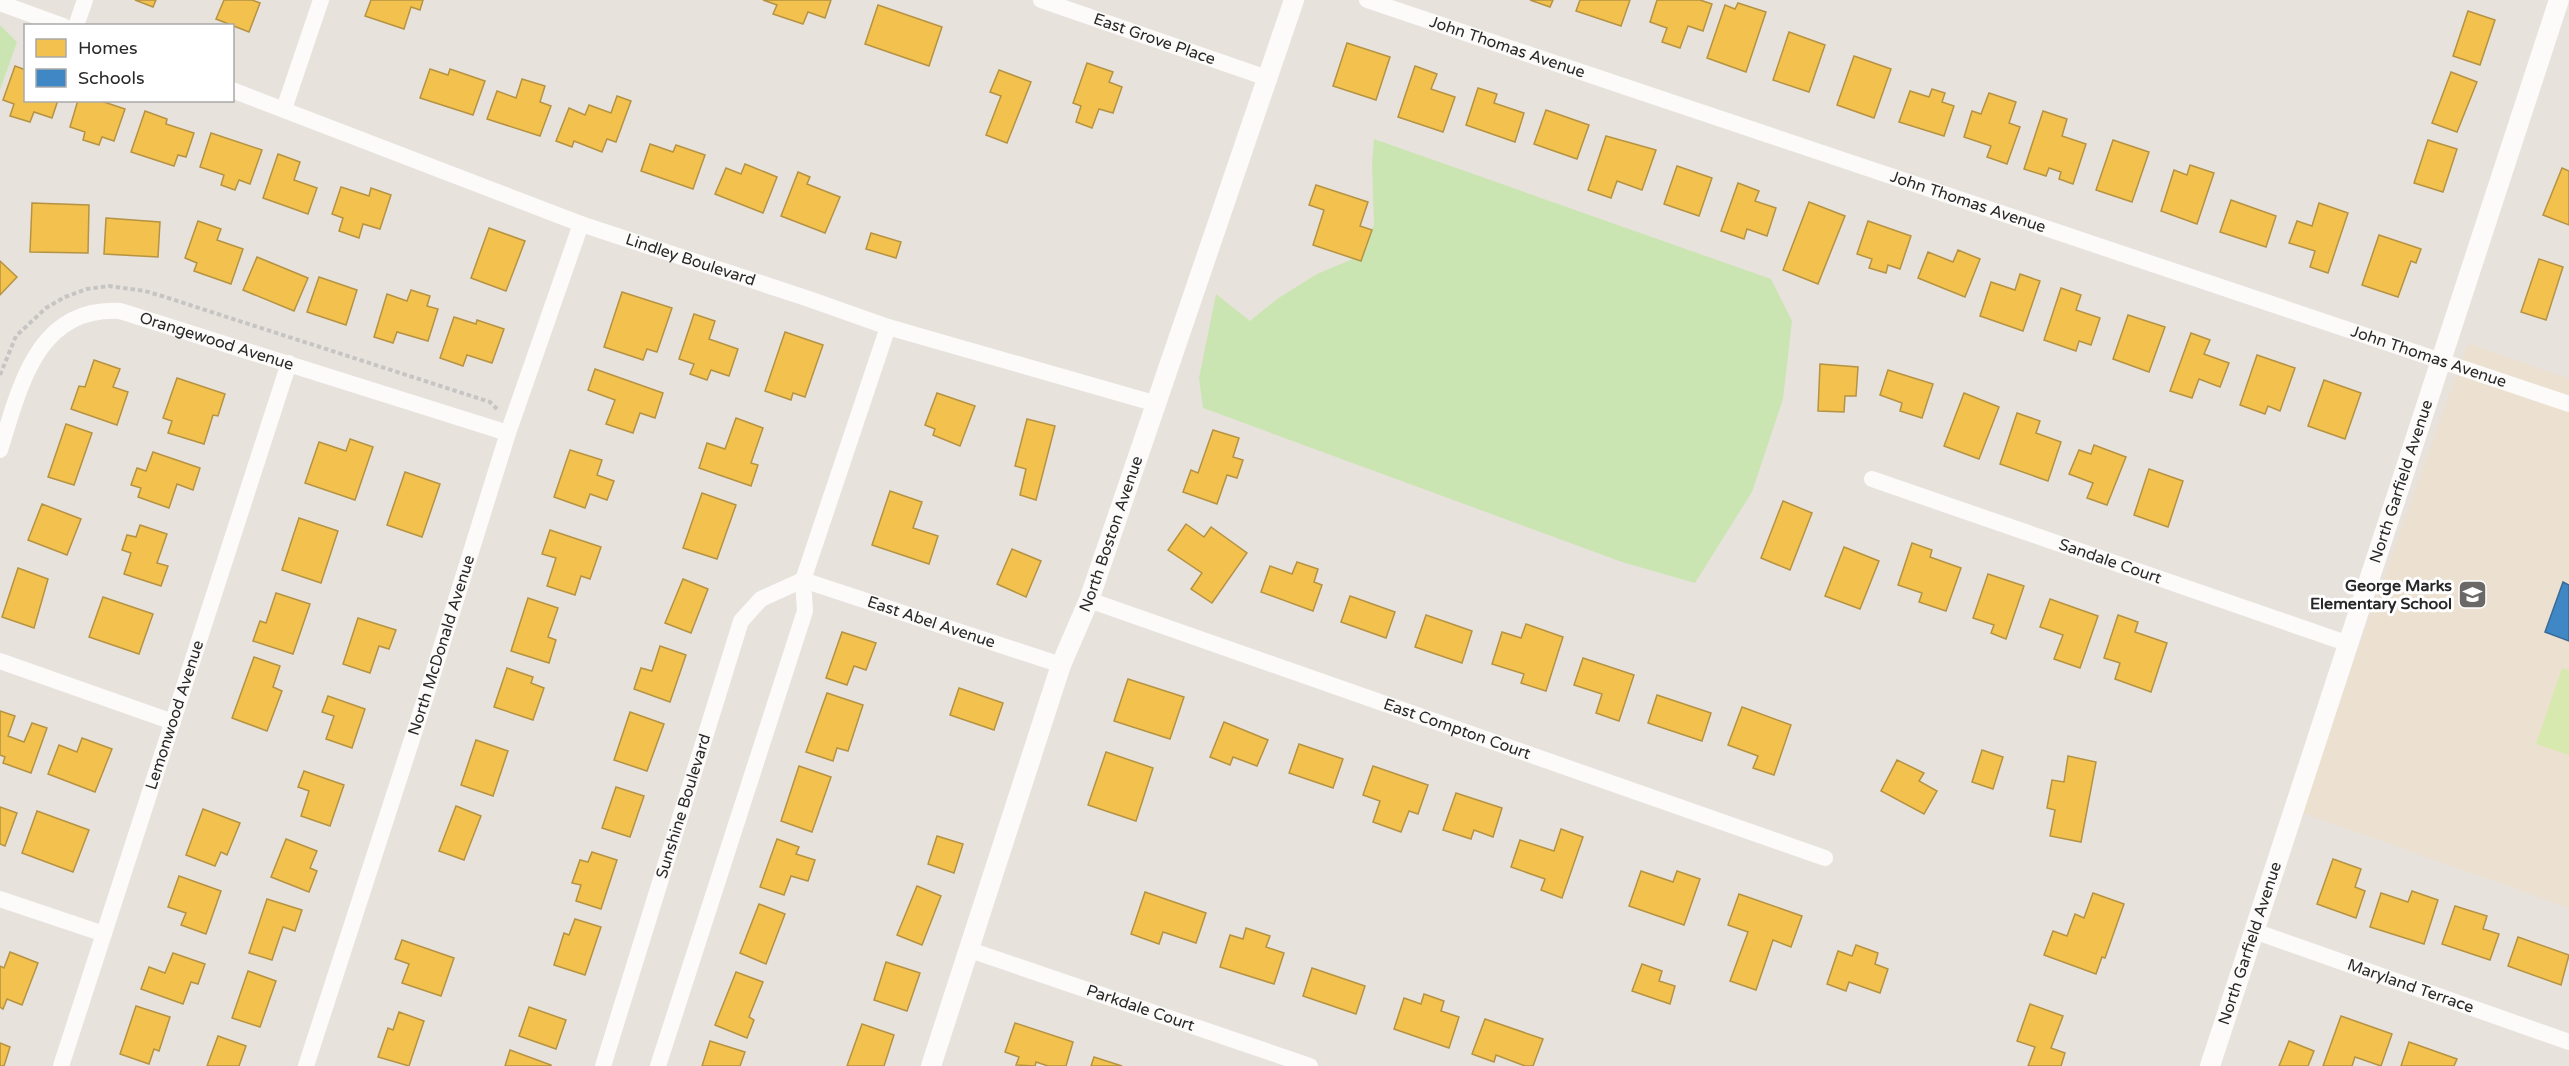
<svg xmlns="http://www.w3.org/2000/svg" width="2569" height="1066" viewBox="0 0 2569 1066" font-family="'Varela Round',sans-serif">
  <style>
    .education { fill: #ece0d0 }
    .green { fill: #cbe5b2 }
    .pitch { fill: #d8e9af }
    .homes { fill: #f2c14e; stroke: #b59343; stroke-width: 1.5 }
    .schools { fill: #3f88c5; stroke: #386b96; stroke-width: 1.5 }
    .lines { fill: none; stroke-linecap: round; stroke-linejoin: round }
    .path { stroke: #c6c5c4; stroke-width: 4; stroke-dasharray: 4.5 3; stroke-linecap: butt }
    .minor { stroke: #fcfbfa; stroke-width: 16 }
    .tertiary { stroke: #fcfbfa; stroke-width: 20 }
    .labels { text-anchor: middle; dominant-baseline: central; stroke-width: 6; stroke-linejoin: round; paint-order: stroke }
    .street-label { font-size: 16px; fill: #282828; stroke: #fff }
    .poi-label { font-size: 16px; font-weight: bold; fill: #282828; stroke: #fff; text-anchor: end }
  </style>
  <rect width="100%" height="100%" fill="#e8e2dc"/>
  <path class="education" d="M2468,343L2569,379V908L2300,812Z"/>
  <g class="green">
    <path d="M0,25L17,42L0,90Z"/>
    <path d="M1374,139L1771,279L1792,321L1783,399L1752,492L1695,583L1622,562L1203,408L1199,378L1216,294L1250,321L1277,299L1317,274L1355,258L1374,225L1372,163Z"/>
  </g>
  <path class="pitch" d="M2562,668L2569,670V755L2536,744Z"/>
  <g class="homes">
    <path d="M135,0H156L153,7Z"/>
    <path d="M224,0H252L260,3L249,32L216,19Z"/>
    <path d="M371,0H423L420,10L411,7L404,29L365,16Z"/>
    <path d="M763,0H831L825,18L808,12L803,24L773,14L777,5Z"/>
    <path d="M1530,0H1553L1550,7Z"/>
    <path d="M1580,0H1630L1621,26L1576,11Z"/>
    <path d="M1657,0H1700L1712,4L1703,31L1688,26L1680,48L1662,42L1667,28L1650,22Z"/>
    <path d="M1738,3L1766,12L1746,72L1707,58L1725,5L1735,9Z"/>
    <path d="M878,5L942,27L929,66L865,44Z"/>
    <path d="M2468,11L2495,20L2480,65L2453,56Z"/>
    <path d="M1789,32L1825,45L1809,92L1773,80Z"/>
    <path d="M1347,43L1390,57L1376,100L1333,86Z"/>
    <path d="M1854,56L1891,69L1874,118L1837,105Z"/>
    <path d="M1087,63L1113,72L1109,82L1122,87L1113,113L1099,109L1092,128L1076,122L1081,106L1073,103Z"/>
    <path d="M15,66L26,70V100H58L52,118L34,112L30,122L10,116L14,104L3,100Z"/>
    <path d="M1415,66L1437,74L1431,89L1455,97L1443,132L1398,117Z"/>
    <path d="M430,69L448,75L450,69L485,81L473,115L420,98Z"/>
    <path d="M999,70L1031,82L1007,143L986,135L1001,96L990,92Z"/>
    <path d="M2451,72L2477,82L2457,132L2432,123Z"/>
    <path d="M522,79L545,86L540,102L551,106L540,136L487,119L497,91L516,98Z"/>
    <path d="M1478,88L1497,94L1494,103L1524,113L1515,142L1466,125Z"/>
    <path d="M1932,89L1945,93L1942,102L1954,106L1944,136L1899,122L1910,91L1929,97Z"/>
    <path d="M1989,93L2016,102L2009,123L2020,127L2007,164L1987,157L1991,146L1964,137L1972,111L1981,114Z"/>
    <path d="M617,96L631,101L616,142L607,139L602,152L574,141L572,147L556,141L569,108L585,115L589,105L611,113Z"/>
    <path d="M78,100H98L125,109L114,141L102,137L99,145L83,140L85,132L70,127Z"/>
    <path d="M1546,110L1589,125L1577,159L1534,144Z"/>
    <path d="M145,111L167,119L166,124L194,133L186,157L178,155L174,166L131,152Z"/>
    <path d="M2043,111L2067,119L2062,136L2086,144L2073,184L2059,179L2061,172L2049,168L2046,176L2024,169Z"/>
    <path d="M211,133L262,150L250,184L239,180L235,190L221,185L224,175L200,167Z"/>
    <path d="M1606,136L1656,150L1642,190L1617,181L1611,198L1588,190Z"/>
    <path d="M2113,140L2149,152L2132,202L2096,190Z"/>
    <path d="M2428,140L2457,149L2443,192L2414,183Z"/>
    <path d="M650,144L673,152L676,145L705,155L693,189L641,171Z"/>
    <path d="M278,154L300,162L294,180L317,188L308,214L263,198Z"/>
    <path d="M745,164L777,177L763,213L715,194L726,168L741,174Z"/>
    <path d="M2190,165L2214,173L2197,224L2161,211L2174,170L2187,175Z"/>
    <path d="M1677,166L1712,178L1699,216L1664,204Z"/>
    <path d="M2562,168L2569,171V225L2543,215Z"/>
    <path d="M798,172L810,177L807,184L840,197L825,233L781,216Z"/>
    <path d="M1738,183L1759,191L1755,201L1776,208L1767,236L1747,229L1744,239L1721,231Z"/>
    <path d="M1316,185L1368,202L1360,226L1372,230L1361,261L1313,245L1324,210L1309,205Z"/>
    <path d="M341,187L369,196L371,188L391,195L380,229L363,224L359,238L339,231L343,218L332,214Z"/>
    <path d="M2231,200L2276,216L2266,247L2220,232Z"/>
    <path d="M1809,202L1845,216L1818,284L1783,270Z"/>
    <path d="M32,203L89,205L88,253L30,252Z"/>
    <path d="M2319,203L2348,213L2328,273L2310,267L2315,251L2289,243L2297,221L2312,226Z"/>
    <path d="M106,218L160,222L158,257L104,254Z"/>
    <path d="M198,221L221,229L217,240L243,249L231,284L194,271L197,263L185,258Z"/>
    <path d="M1868,221L1911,236L1900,269L1888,265L1886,273L1869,268L1872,259L1857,254Z"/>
    <path d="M489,228L525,241L506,291L471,278Z"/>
    <path d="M871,233L901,242L896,258L866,249Z"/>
    <path d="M2379,235L2421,249L2416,263L2411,261L2398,297L2362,285Z"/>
    <path d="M1958,250L1980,259L1965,297L1918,278L1928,252L1953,262Z"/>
    <path d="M257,257L308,278L294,311L243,290Z"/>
    <path d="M2539,259L2563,267L2546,320L2521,312Z"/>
    <path d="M0,261L17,277L0,295Z"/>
    <path d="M2020,274L2040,281L2023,331L1980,316L1991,282L2015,290Z"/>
    <path d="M319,277L357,290L346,325L307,312Z"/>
    <path d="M2061,288L2081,295L2076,310L2100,318L2091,345L2079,341L2076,351L2044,340Z"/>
    <path d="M411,290L430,296L427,306L438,309L428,341L397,332L393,343L374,337L387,294L407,301Z"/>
    <path d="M622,292L672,308L657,352L647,349L643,360L604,347Z"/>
    <path d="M694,314L715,321L709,339L738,349L729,376L711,370L707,380L690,374L694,364L679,359Z"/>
    <path d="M2128,315L2165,327L2149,372L2113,359Z"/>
    <path d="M454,317L476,324L477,320L504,329L492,363L467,355L463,366L440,358Z"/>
    <path d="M785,332L823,345L805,397L793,393L791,400L765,391Z"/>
    <path d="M2191,333L2210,340L2204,354L2229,363L2220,387L2199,379L2192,398L2170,391Z"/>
    <path d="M2257,355L2295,368L2280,411L2268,406L2265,414L2240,405Z"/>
    <path d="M94,360L120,369L113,387L128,392L117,425L71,409L79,386L85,387Z"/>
    <path d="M1820,364L1858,367L1856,396H1845L1844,412L1818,411Z"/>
    <path d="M595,369L663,393L655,418L640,413L633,433L606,424L615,400L588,390Z"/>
    <path d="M1888,370L1933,384L1922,418L1900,411L1902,403L1880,395Z"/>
    <path d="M177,378L225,394L218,416L213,415L204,444L168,433L172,421L163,418Z"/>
    <path d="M2324,380L2361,393L2345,439L2308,426Z"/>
    <path d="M937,393L975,406L960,446L933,435L935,429L925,425Z"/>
    <path d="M1964,393L1999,407L1979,459L1944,446Z"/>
    <path d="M2017,413L2040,421L2036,433L2061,442L2048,481L2000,464Z"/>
    <path d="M736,418L763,428L751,463L758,465L751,486L699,468L707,443L725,449Z"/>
    <path d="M1027,419L1055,426L1036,500L1020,495L1026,469L1015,466Z"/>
    <path d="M66,424L92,433L74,485L48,477Z"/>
    <path d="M1213,430L1239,438L1233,457L1243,460L1237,478L1227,475L1217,504L1183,492L1191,470L1198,473Z"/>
    <path d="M350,439L373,447L355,500L305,483L319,442L346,451Z"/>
    <path d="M2094,445L2126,457L2107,505L2087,498L2093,483L2069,474L2079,450L2091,454Z"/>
    <path d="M570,450L602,460L597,475L614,481L607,500L590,494L585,508L554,497Z"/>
    <path d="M153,452L200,468L193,490L177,484L169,508L138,497L141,488L131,485L137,468L146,471Z"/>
    <path d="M2149,469L2183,481L2168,527L2134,515Z"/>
    <path d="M405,472L440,484L422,537L387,525Z"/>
    <path d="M890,491L922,502L913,528L938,536L929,564L872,545Z"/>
    <path d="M702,493L736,505L717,559L683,548Z"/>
    <path d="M1783,501L1812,513L1790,570L1761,558Z"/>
    <path d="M42,504L81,519L67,555L28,540Z"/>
    <path d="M299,518L338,531L321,583L282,570Z"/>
    <path d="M1186,524L1204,537L1211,527L1247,553L1212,603L1191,589L1202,573L1168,550Z"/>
    <path d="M140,525L167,534L157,563L168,566L161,586L124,574L131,553L122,550L127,535L136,537Z"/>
    <path d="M550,530L601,547L590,579L581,576L575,595L547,586L556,558L542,554Z"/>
    <path d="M1912,543L1932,550L1930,557L1961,568L1946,611L1919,602L1922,593L1898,585Z"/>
    <path d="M1844,547L1879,561L1860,609L1825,596Z"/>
    <path d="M1012,549L1041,561L1026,597L997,584Z"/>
    <path d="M1297,562L1318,569L1314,582L1322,585L1313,611L1261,592L1270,566L1292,574Z"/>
    <path d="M18,568L48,579L34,628L2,617Z"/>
    <path d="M1988,574L2024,586L2006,639L1991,633L1994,625L1973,618Z"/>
    <path d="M683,579L708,589L691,633L665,623Z"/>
    <path d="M276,593L310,604L293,654L253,641L260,621L266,623Z"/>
    <path d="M1350,596L1395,612L1386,638L1341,622Z"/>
    <path d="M103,597L153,614L139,654L89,637Z"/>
    <path d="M528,598L558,608L548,637L556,640L549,663L511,651Z"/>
    <path d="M2050,599L2098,616L2080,668L2054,659L2063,635L2040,627Z"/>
    <path d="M1426,615L1472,631L1462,663L1415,647Z"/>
    <path d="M2118,615L2138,622L2135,632L2167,643L2151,692L2115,679L2120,663L2104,658Z"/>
    <path d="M358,618L396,630L389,649L379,646L370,673L343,664Z"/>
    <path d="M1526,624L1563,637L1546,691L1521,683L1524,674L1492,664L1502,632L1521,638Z"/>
    <path d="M842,632L876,643L866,670L854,666L847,685L826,678Z"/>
    <path d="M660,646L686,655L670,702L634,689L641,668L652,671Z"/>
    <path d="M254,657L280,666L273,687L282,691L267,731L232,718Z"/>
    <path d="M1583,658L1634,675L1619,721L1596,713L1602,694L1574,685Z"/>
    <path d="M507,668L533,677L531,683L544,688L533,720L494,707Z"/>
    <path d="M1128,679L1184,697L1170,739L1114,721Z"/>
    <path d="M959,688L1003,703L994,730L950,715Z"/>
    <path d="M827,693L863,705L848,751L837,748L833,761L806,752Z"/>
    <path d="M1657,695L1711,713L1702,741L1648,723Z"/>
    <path d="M328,696L365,709L352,748L326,739L334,716L322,712Z"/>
    <path d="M1742,707L1791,725L1774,775L1753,768L1758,756L1728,745Z"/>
    <path d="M0,711L15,716L8,736L24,742L32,723L47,728L31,773L3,763L5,757L0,755Z"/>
    <path d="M630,712L664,724L647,771L614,760Z"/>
    <path d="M1224,722L1268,740L1257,766L1233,757L1230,765L1210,757Z"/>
    <path d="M82,738L112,749L95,792L48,774L59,745L77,752Z"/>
    <path d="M476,740L508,751L493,796L461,785Z"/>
    <path d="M1299,744L1343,759L1333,788L1289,773Z"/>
    <path d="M1982,750L2003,757L1993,789L1972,782Z"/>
    <path d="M1106,752L1153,768L1136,821L1088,805Z"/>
    <path d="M2068,756L2096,762L2081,842L2050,836L2055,810L2047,808L2052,780L2064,782Z"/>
    <path d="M1897,760L1924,773L1919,781L1937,791L1924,814L1881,791Z"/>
    <path d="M799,766L831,777L812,832L781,821Z"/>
    <path d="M1373,766L1428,785L1418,814L1409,811L1401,832L1373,822L1380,801L1363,795Z"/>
    <path d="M304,771L344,785L330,826L301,816L309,791L298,787Z"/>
    <path d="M616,787L644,796L630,837L602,828Z"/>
    <path d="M1456,793L1502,808L1493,837L1474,830L1471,839L1443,830Z"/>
    <path d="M456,806L481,816L464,860L439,851Z"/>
    <path d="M0,807L17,813L5,846L0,844Z"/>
    <path d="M203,809L240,823L227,855L221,852L215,866L186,855Z"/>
    <path d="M37,811L89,830L73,872L22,853Z"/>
    <path d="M1561,829L1583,837L1562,898L1541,890L1545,879L1511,867L1520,840L1554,851Z"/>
    <path d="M937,836L963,844L954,873L928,864Z"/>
    <path d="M286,839L317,851L310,868L317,871L309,892L271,877Z"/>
    <path d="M777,839L799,847L796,854L815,860L808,881L791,876L784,895L760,887Z"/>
    <path d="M592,852L617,860L601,909L576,901L581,885L572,883L580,860L588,862Z"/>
    <path d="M2333,859L2361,869L2355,887L2365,891L2356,918L2317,904Z"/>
    <path d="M1641,871L1673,882L1677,871L1700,879L1684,925L1629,906Z"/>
    <path d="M179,876L221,891L206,934L181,925L186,913L168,907Z"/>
    <path d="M917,886L941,896L922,945L897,935Z"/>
    <path d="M2412,891L2438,900L2424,944L2370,927L2381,893L2408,902Z"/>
    <path d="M1145,892L1206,913L1196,943L1163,932L1159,944L1131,934Z"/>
    <path d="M2093,893L2124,904L2105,958L2102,957L2096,974L2044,955L2053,931L2067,936L2075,914L2084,918Z"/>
    <path d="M1739,894L1802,916L1791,947L1773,940L1756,990L1730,981L1748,932L1728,925Z"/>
    <path d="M267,899L302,910L295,931L283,927L272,960L249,953Z"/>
    <path d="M759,904L785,914L766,964L740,953Z"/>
    <path d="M2455,906L2487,916L2483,929L2499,934L2490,960L2442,944Z"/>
    <path d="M575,919L601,927L585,975L554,965L564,933L569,935Z"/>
    <path d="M1246,928L1270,936L1266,947L1284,953L1274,984L1220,967L1230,935L1243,939Z"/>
    <path d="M2518,937L2569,955L2561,985L2508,966Z"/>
    <path d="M402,940L454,958L441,996L402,983L409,964L395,959Z"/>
    <path d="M1856,945L1878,953L1875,964L1888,969L1880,993L1849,982L1846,991L1827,984L1838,951L1852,956Z"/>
    <path d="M10,952L38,963L22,1005L7,999L3,1009L0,1007V966L4,968Z"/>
    <path d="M173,953L205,964L198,984L191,982L183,1004L141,989L149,967L165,973Z"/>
    <path d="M886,962L920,973L907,1011L874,1000Z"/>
    <path d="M1642,964L1662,971L1659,981L1675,986L1670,1004L1632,991Z"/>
    <path d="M1312,968L1365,986L1356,1014L1303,996Z"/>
    <path d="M248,971L276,981L260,1027L232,1018Z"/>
    <path d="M736,972L763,982L749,1017L754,1020L747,1038L715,1025Z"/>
    <path d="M1424,994L1444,1001L1441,1011L1459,1017L1449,1048L1394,1029L1404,998L1421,1004Z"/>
    <path d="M2030,1004L2063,1016L2051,1048L2065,1053L2061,1066H2028L2035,1047L2017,1041Z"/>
    <path d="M136,1006L170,1017L159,1051L154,1049L149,1064L120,1054Z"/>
    <path d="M529,1007L566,1020L556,1049L519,1036Z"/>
    <path d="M399,1012L424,1021L409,1066L378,1057L388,1028L393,1030Z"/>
    <path d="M2341,1016L2392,1034L2381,1066L2355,1057L2352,1066H2323Z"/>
    <path d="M1485,1019L1543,1039L1533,1066H1525L1496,1055L1494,1062L1472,1054Z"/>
    <path d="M1015,1023L1073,1042L1066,1066H1048L1036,1062L1035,1066L1016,1065L1019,1057L1005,1052Z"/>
    <path d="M862,1024L894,1035L884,1066H847Z"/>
    <path d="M218,1036L246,1046L239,1066H207Z"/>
    <path d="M710,1041L745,1052L740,1066H702Z"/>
    <path d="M2289,1041L2314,1051L2308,1066H2279Z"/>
    <path d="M2409,1042L2457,1059L2454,1066H2401Z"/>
    <path d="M0,1043L10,1047L4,1066H0Z"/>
    <path d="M510,1050L551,1065V1066H505Z"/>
    <path d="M1094,1057L1122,1066H1091Z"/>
  </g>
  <path class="schools" d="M2563,582L2569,585V641L2545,632Z"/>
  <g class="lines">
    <path class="path" d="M0,375L16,336L46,308L65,297L87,289L109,286L145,291L162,296L490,402L497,409"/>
    <g class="minor">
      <path id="s1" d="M1041,0L1267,78"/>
      <path id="s2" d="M1367,0L2569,404"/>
      <path d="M0,3L63,26"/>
      <path d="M76,26L85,0"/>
      <path id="s3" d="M232,90L581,224L809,299L888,327L1157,404"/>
      <path d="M284,109L321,0"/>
      <path id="s4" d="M0,450C20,387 37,306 120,311L508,433"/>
      <path id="s5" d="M1872,479L2349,644"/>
      <path id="s6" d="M803,580L1061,665"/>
      <path id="s7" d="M1089,600L1825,858"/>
      <path d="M0,661L173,722"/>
      <path d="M0,899L104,934"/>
      <path id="s8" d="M2254,931L2569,1042"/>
      <path id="s9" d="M970,950L1310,1066"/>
      <path id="s10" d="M61,1066L289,363"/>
      <path id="s11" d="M306,1066L426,696L508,433L581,224"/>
      <path id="s12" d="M603,1066L741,621L761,599L803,580"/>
      <path d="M658,1066L805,611L803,580L888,327"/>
    </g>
    <g class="tertiary">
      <path id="s13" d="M931,1066L1061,665L1089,600L1294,0"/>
      <path id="s14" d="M2210,1066L2559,0"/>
    </g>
  </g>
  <defs>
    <symbol id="school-square" viewBox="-11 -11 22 22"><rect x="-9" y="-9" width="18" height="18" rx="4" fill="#6b6967" stroke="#fff"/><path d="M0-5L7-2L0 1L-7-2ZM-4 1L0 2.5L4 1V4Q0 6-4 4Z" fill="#fff"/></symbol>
  </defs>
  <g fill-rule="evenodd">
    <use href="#school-square" x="2456" y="578" width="33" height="33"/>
  </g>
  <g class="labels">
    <g class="street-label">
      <text stroke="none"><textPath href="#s1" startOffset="120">East Grove Place</textPath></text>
      <text stroke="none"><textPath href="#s2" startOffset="148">John Thomas Avenue</textPath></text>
      <text stroke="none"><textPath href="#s2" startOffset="634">John Thomas Avenue</textPath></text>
      <text stroke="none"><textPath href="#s3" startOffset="489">Lindley Boulevard</textPath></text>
      <text stroke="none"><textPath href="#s4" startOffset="303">Orangewood Avenue</textPath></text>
      <text stroke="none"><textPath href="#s2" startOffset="1120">John Thomas Avenue</textPath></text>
      <text stroke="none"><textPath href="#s14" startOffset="615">North Garfield Avenue</textPath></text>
      <text stroke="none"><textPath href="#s13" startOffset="562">North Boston Avenue</textPath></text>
      <text stroke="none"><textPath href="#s5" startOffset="252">Sandale Court</textPath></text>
      <text stroke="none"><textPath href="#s6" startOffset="135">East Abel Avenue</textPath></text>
      <text stroke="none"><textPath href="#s11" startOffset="442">North McDonald Avenue</textPath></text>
      <text stroke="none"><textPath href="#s10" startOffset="369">Lemonwood Avenue</textPath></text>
      <text stroke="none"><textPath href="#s7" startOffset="390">East Compton Court</textPath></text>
      <text stroke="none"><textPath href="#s12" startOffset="272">Sunshine Boulevard</textPath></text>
      <text stroke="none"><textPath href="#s14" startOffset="129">North Garfield Avenue</textPath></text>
      <text stroke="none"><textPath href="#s8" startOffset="166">Maryland Terrace</textPath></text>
      <text stroke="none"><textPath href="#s9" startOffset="180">Parkdale Court</textPath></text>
    </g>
    <g class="poi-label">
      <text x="2452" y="586">George Marks<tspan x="2452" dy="18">Elementary School</tspan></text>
    </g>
  </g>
  <rect x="24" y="24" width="210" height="78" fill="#ffffff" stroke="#a9a9a9" stroke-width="1.5"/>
  <rect x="36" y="39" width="30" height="18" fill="#f2c14e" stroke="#a9a9a9" stroke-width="1.5"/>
  <text x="78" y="54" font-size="18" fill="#282828">Homes</text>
  <rect x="36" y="69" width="30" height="18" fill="#3f88c5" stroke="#a9a9a9" stroke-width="1.5"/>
  <text x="78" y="84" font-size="18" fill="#282828">Schools</text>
</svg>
